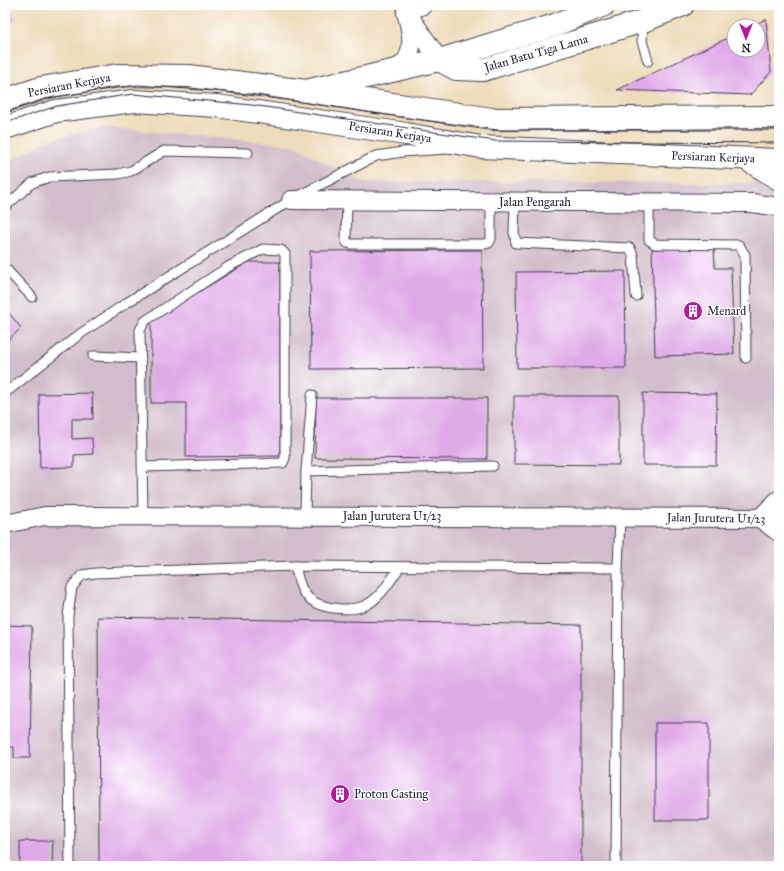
<svg xmlns="http://www.w3.org/2000/svg" width="784" height="871" viewBox="0 0 784 871" font-family="'IM FELL Great Primer',serif">
  <style>
    .industrial { fill: #d1bdcb }
    .building { fill: #e0aae8 }
    .lines { fill: none; stroke-linecap: round; stroke-linejoin: round }
    .service-casing { stroke: #413e4e; stroke-width: 11 }
    .minor-casing { stroke: #413e4e; stroke-width: 20 }
    .tertiary-casing { stroke: #413e4e; stroke-width: 24 }
    .primary-casing { stroke: #413e4e; stroke-width: 24 }
    .service { stroke: #fff; stroke-width: 9 }
    .minor { stroke: #fff; stroke-width: 18 }
    .tertiary { stroke: #fff; stroke-width: 22 }
    .primary { stroke: #fff; stroke-width: 22 }
    .tram { stroke: #22223b; stroke-width: 1 }
    .labels { text-anchor: middle; dominant-baseline: central; stroke-width: 3; stroke-linejoin: round; paint-order: stroke }
    .street-label { font-size: 12px; fill: #22223b; stroke: #fff }
    .poi-label { font-size: 12px; fill: #22223b; stroke: #fff; text-anchor: start }
  </style>
  <rect width="100%" height="100%" fill="#fff"/>
  <filter id="ink" filterUnits="userSpaceOnUse"><feTurbulence type="fractalNoise" baseFrequency=".025" numOctaves="2"/><feDisplacementMap in="SourceGraphic" scale="8" xChannelSelector="R" yChannelSelector="G"/><feConvolveMatrix kernelMatrix="1 2 1 2 8 2 1 2 1" color-interpolation-filters="sRGB"/></filter>
  <filter id="wash" filterUnits="userSpaceOnUse"><feTurbulence type="fractalNoise" baseFrequency=".012" numOctaves="4" result="noise"/><feDisplacementMap in="SourceGraphic" scale="16" xChannelSelector="R" yChannelSelector="G"/><feGaussianBlur stdDeviation="0.9" result="paint"/><feColorMatrix in="noise" values="0 0 0 0 0 0 0 0 0 0 0 0 0 0 0 0 0 1.4 0 .05"/><feComposite in="paint" operator="in"/></filter>
  <g filter="url(#wash)">
    <rect width="100%" height="100%" fill="#eedcba"/>
    <g class="industrial">
      <path d="M5,5H9L17,19L5,28Z"/>
      <path d="M104,127L293,145L362,182L779,183V866H5V164L46,141Z"/>
    </g>
    <g id="blocks">
      <g class="building">
        <path d="M766,19L771,72L750,95L617,90L734,35V50H758V26H752Z"/>
        <path d="M714,247L715,268H731L734,354L655,356L652,249Z"/>
        <path d="M482,250L483,368L311,369L310,251Z"/>
        <path d="M248,262H280V456L186,457V403H151V321Z"/>
        <path d="M625,271L626,368H517L516,272Z"/>
        <path d="M5,308L21,328L5,343Z"/>
        <path d="M92,393L93,419H72V439L92,438L93,454L74,455V467L40,468L39,394Z"/>
        <path d="M643,393L717,394L716,465H643Z"/>
        <path d="M514,396H619V465L514,464Z"/>
        <path d="M316,398H487V459L315,458Z"/>
        <path d="M98,617L581,625V866H99Z"/>
        <path d="M5,625L32,626L30,758H14V747H5Z"/>
        <rect x="655" y="723" width="54" height="97"/>
        <path d="M20,841H53L52,866H20Z"/>
      </g>
    </g>
  </g>
  <g filter="url(#ink)">
    <use href="#blocks" fill-opacity="0" stroke="#413e4e" stroke-width="1"/>
    <g class="lines">
      <defs>
        <g id="service">
          <path d="M643,21L642,41L648,61"/>
          <path d="M347,201L346,240L347,243L351,244H485L489,243L491,239V202"/>
          <path d="M515,202L514,232L516,243L630,248L633,255L636,296"/>
          <path d="M649,202V240L655,244L739,245L745,255L746,358"/>
          <path d="M5,207L32,183L49,177L118,174L131,171L164,151L248,153"/>
          <path d="M5,268L32,297"/>
          <path d="M93,356L141,358"/>
          <path d="M5,393L80,334L128,302L291,200L376,156L403,152L447,149"/>
          <path d="M142,467L283,463L285,458V254L281,250L263,249L228,267L145,321L140,330L143,516"/>
          <path d="M306,471L493,466"/>
          <path d="M305,516L306,471L312,395"/>
          <path d="M295,566C298,577 300,592 310,599C323,610 354,612 368,604C382,596 391,579 400,567"/>
          <path d="M70,866L68,616L72,587L82,575L96,573L295,566L618,568"/>
          <path d="M616,866L618,568L620,517"/>
        </g>
        <g id="minor">
          <path d="M406,12L423,5"/>
          <path d="M410,17L439,60"/>
          <path d="M393,71C396,68 403,65 405,62C416,47 410,28 406,12"/>
          <path d="M291,200L752,203L779,207"/>
          <path d="M5,524L45,516L777,518"/>
        </g>
        <g id="tertiary">
          <path d="M439,60L456,69L483,70L643,21L683,5"/>
          <path d="M306,91L439,60L555,25L604,5"/>
          <path d="M779,502L763,518L779,530"/>
        </g>
        <g id="primary">
          <path d="M5,100L41,88L118,75L189,76L306,91L492,119L779,117"/>
          <path d="M5,128L56,111L134,101L217,106L406,134L481,147L779,160"/>
          <path d="M748,160L779,179"/>
        </g>
      </defs>
      <use href="#service" class="service-casing"/>
      <use href="#minor" class="minor-casing"/>
      <use href="#tertiary" class="tertiary-casing"/>
      <use href="#primary" class="primary-casing"/>
      <use href="#service" class="service"/>
      <use href="#minor" class="minor"/>
      <use href="#tertiary" class="tertiary"/>
      <use href="#primary" class="primary"/>
      <g class="tram">
        <path d="M5,113L54,97L138,85L250,94L372,113L497,130H779"/>
        <path d="M5,123L57,106L133,94L252,105L495,141L779,143"/>
      </g>
    </g>
  </g>
  <defs>
    <symbol id="building-disc" viewBox="-11 -11 22 22"><circle r="9.5" fill="#b5179e" stroke="#fff"/><path d="M-4-6H4V6H1V3H-1V6H-4ZM-2.5-4.3h1.7v1.8h-1.7ZM.8-4.3h1.7v1.8H.8ZM-2.5-1h1.7V.8h-1.7ZM.8-1h1.7V.8H.8Z" fill="#fff"/></symbol>
  </defs>
  <g fill-rule="evenodd">
    <use href="#building-disc" x="682" y="300" width="22" height="22"/>
    <use href="#building-disc" x="329" y="783" width="22" height="22"/>
  </g>
  <g class="labels">
    <g class="street-label">
      <text transform="translate(536 53) rotate(-16)">Jalan Batu Tiga Lama</text>
      <text transform="translate(69 85) rotate(-11)">Persiaran Kerjaya</text>
      <text transform="translate(390 132) rotate(9)">Persiaran Kerjaya</text>
      <text transform="translate(713 157) rotate(2)">Persiaran Kerjaya</text>
      <text x="535" y="202">Jalan Pengarah</text>
      <text x="392" y="516">Jalan Jurutera U1/23</text>
      <text transform="translate(716 518) rotate(1)">Jalan Jurutera U1/23</text>
    </g>
    <g class="poi-label">
      <text x="707" y="311">Menard</text>
      <text x="354" y="794">Proton Casting</text>
    </g>
  </g>
  <rect width="784" height="871" fill="none" stroke="#fff" stroke-width="20"/>
  <g transform="translate(746 38) rotate(180)"><circle r="19" fill="#ffffff" stroke="#a7a7b1"/>
  <path d="M0-3L7 15L0 10L-7 15Z" fill="#b5179e"/>
  <text y="-6" font-size="11" font-weight="bold" text-anchor="middle" fill="#22223b">N</text>
  </g>
</svg>
